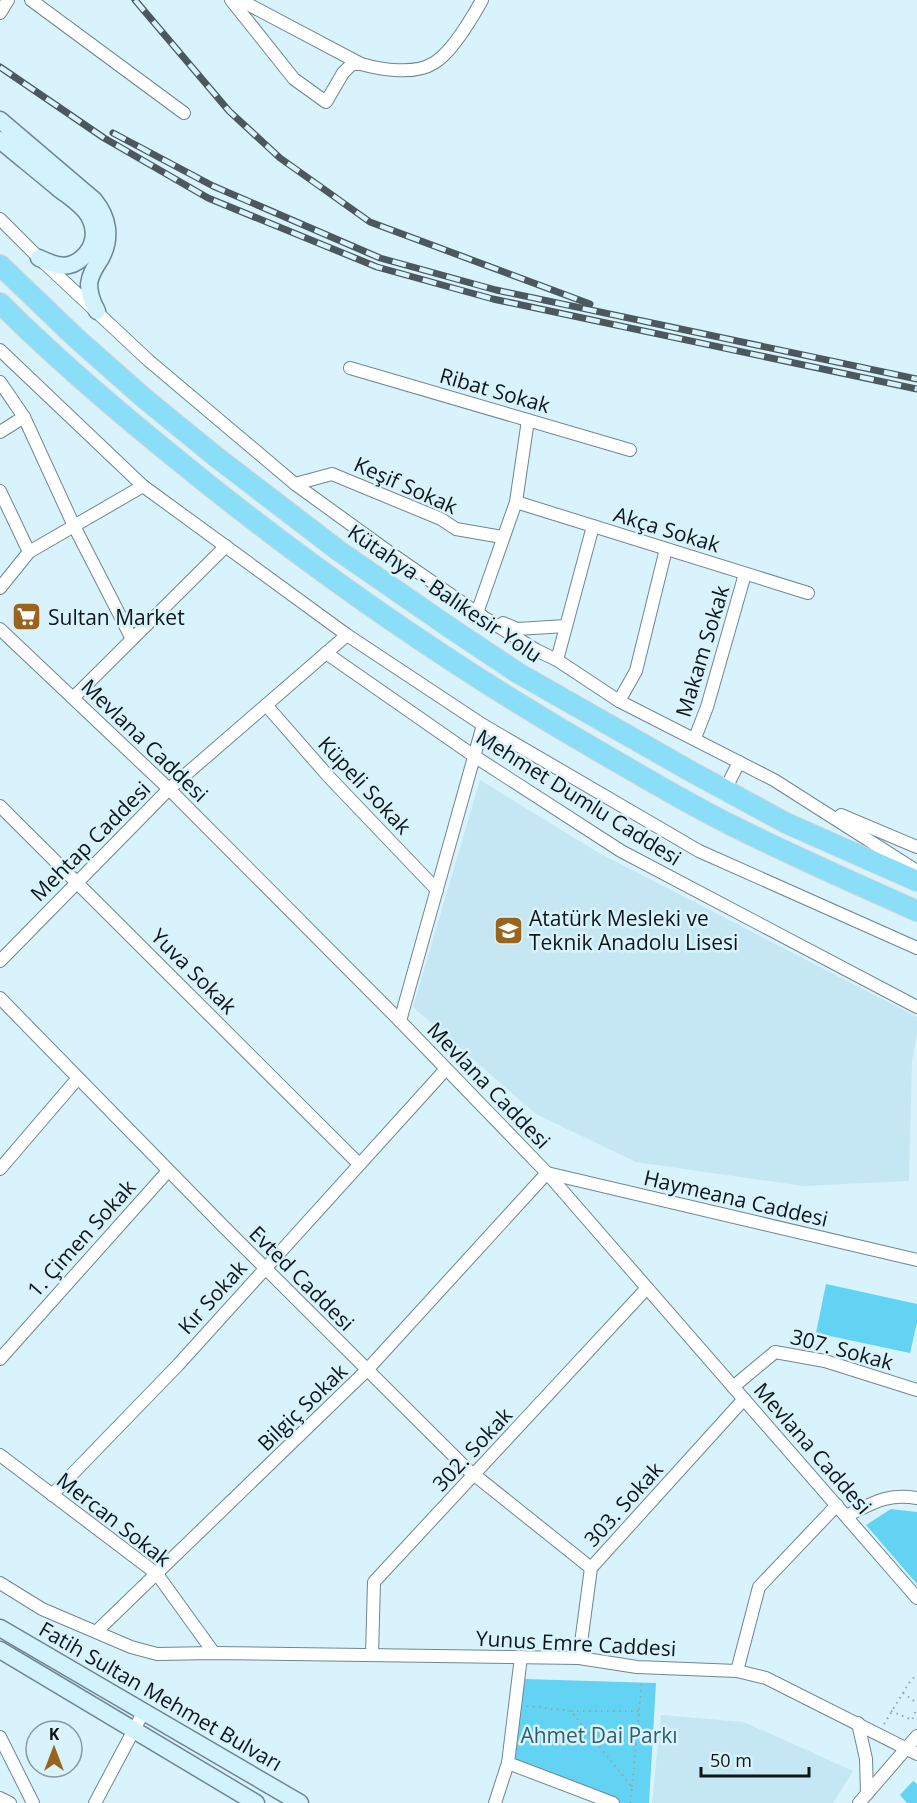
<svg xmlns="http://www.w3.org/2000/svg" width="917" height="1803" viewBox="0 0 917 1803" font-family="'Open Sans',sans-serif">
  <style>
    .built { fill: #c4e7f3 }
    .green { fill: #63d3f3 }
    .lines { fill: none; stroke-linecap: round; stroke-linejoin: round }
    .minor-casing { stroke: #6f878f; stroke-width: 14 }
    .secondary-casing { stroke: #6f878f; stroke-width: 19 }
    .trunk-casing { stroke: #d3d5d6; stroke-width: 22 }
    .path { stroke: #91a5ac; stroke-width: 2; stroke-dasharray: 1.5 4.5; stroke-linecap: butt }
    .minor { stroke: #fff; stroke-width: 12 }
    .secondary { stroke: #d3f3fc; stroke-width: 16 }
    .trunk { stroke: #8adef7; stroke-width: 20 }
    .rail-casing { stroke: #4b595e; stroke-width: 7 }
    .rail { stroke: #d9f3fc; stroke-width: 4.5; stroke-dasharray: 14; stroke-linecap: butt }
    .labels { text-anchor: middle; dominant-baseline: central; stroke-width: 5; stroke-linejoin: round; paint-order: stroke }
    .street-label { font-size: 21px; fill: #0d1619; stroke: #d9f3fc }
    .poi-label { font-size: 21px; fill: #0d1619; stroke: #d9f3fc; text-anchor: start }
    .park-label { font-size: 21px; fill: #2c606f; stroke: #d9f3fc }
  </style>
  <rect width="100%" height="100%" fill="#d9f3fc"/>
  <g class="built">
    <path d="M480,780L599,853L917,1017V1033L912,1062L909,1181L803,1186L636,1162L536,1114L413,1007Z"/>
    <path d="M661,1715L744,1722L853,1771L833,1803H652Z"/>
  </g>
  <g class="green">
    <path d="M826,1284L917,1304V1323L910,1353L816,1333Z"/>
    <path d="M891,1509L917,1512V1584L866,1525Z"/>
    <path d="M524,1679L656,1683L649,1803H619L512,1759Z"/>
    <path d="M913,1781L917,1784V1803H907L900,1795Z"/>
  </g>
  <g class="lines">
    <defs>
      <g id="minor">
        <path d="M31,0L184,113"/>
        <path d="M231,0L294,79L326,102L343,73L352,64H361"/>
        <path d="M240,0L361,64C382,70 415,75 434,63C452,52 472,18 482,0"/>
        <path d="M0,13L8,0"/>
        <path d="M0,219L39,258L148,360L295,484L389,552L477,613L536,650L557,660L619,701L774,780L917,871"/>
        <path d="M0,350L143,486L347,635L483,725L699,851L917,948"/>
        <path d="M350,368L630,450"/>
        <path d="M0,382L24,417L74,526L132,639"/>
        <path d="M0,432L24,417"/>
        <path d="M295,484L332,474L441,519L456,529L502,537"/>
        <path d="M0,491L29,552"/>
        <path d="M516,502L808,593"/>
        <path d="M0,588L29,552L143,486"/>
        <path d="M481,615L477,613L516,502L528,420"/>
        <path d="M503,623L517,629L566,626"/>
        <path d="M0,629L169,789L400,1021L547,1173L917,1598"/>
        <path d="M326,653L474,756L621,851L917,1007"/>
        <path d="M557,660L593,526"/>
        <path d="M74,697L226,546"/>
        <path d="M619,701L636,671L666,549"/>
        <path d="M266,705L329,777L437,890"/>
        <path d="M695,738L707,707L745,574"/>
        <path d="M725,790L739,762"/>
        <path d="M0,806L359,1164"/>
        <path d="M841,815L917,847"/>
        <path d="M0,961L169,789L347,635"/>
        <path d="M0,998L223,1226L467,1469L591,1568"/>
        <path d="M400,1021L483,725"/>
        <path d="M0,1169L78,1078"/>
        <path d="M0,1359L168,1171"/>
        <path d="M733,1387L775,1352L825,1361L917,1390"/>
        <path d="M0,1455L157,1574L214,1653"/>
        <path d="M52,1495L178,1365L446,1069"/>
        <path d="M846,1516C873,1503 887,1493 917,1498"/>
        <path d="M0,1583L42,1609L131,1647L157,1654L214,1653L579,1658L637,1667L737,1671L766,1678L917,1754"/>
        <path d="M97,1631L367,1370L547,1173L917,1260"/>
        <path d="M372,1655L374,1582L647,1288"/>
        <path d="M579,1658L591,1568L744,1399"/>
        <path d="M737,1671L759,1587L837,1505"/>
        <path d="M858,1723L866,1759L867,1794"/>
        <path d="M0,1737L33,1803"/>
        <path d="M508,1763L613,1803"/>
        <path d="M0,1798L10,1803"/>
        <path d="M95,1803L144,1711"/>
        <path d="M495,1803L508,1763L521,1657"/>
        <path d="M859,1803L917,1736"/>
      </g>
      <g id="secondary">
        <path d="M0,120L94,200C108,217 112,237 101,258C96,266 90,274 89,284C89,294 92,302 97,311"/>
        <path d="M0,140C19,156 39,172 58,188C68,196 82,204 89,216C97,231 95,247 82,258C68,271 54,265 39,258"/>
        <path d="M0,1628L300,1803"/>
        <path d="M0,1650L256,1803"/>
      </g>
      <g id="trunk">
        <path d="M0,265L75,337L144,398L215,456L339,551L452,629L518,673L692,772L786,823L917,881"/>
        <path d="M0,303C64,367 134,425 205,482C334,585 470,678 614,760C654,783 694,807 735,827C795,857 856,884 917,911"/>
      </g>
    </defs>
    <use href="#minor" class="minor-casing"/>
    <use href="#secondary" class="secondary-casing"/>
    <use href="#trunk" class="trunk-casing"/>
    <g class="path">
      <path d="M903,1693L917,1703"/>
      <path d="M527,1706L571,1711L632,1787L630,1803"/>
      <path d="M571,1711H639"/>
      <path d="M891,1711L912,1720L917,1708"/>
      <path d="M884,1724L909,1683L917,1674"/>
      <path d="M632,1787L642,1680"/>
    </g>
    <use href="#minor" class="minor"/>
    <use href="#secondary" class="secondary"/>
    <use href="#trunk" class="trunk"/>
    <defs>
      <g id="rail">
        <path d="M135,0L229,111L280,158L370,222L590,304"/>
        <path d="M0,67L104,138L208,198L377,267L493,299L917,389"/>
        <path d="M113,133L213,186L380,258L496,290L917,379"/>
      </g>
    </defs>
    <use href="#rail" class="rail-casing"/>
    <use href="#rail" class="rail"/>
  </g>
  <defs>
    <symbol id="supermarket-square" viewBox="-11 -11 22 22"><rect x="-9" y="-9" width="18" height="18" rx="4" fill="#99641b" stroke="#d9f3fc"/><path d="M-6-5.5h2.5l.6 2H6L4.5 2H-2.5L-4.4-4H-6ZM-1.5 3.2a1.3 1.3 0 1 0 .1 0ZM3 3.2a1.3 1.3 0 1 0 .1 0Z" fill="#fff"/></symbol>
    <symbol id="school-square" viewBox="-11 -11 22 22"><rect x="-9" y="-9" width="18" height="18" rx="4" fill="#99641b" stroke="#d9f3fc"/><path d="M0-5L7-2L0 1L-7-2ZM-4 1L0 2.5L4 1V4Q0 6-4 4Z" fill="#fff"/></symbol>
  </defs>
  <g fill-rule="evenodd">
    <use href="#supermarket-square" x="10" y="600" width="33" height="33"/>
    <use href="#school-square" x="492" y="914" width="33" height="33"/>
  </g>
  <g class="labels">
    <g class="street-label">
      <text transform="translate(495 390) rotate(16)">Ribat Sokak</text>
      <text transform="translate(406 485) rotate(24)">Keşif Sokak</text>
      <text transform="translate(667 529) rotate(17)">Akça Sokak</text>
      <text transform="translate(445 593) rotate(34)">Kütahya - Balıkesir Yolu</text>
      <text transform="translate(702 651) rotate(-73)">Makam Sokak</text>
      <text transform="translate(145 740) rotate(44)">Mevlana Caddesi</text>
      <text transform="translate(365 785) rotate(47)">Küpeli Sokak</text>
      <text transform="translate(579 797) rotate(32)">Mehmet Dumlu Caddesi</text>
      <text transform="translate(90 841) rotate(-45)">Mehtap Caddesi</text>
      <text transform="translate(194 971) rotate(45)">Yuva Sokak</text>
      <text transform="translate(489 1085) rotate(46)">Mevlana Caddesi</text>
      <text transform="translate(736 1198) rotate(13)">Haymeana Caddesi</text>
      <text transform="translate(81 1238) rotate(-48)">1. Çimen Sokak</text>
      <text transform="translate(302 1278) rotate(45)">Evted Caddesi</text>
      <text transform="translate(212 1297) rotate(-48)">Kır Sokak</text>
      <text transform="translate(842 1349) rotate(15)">307. Sokak</text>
      <text transform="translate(302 1407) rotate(-44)">Bilgiç Sokak</text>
      <text transform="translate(813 1448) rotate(49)">Mevlana Caddesi</text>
      <text transform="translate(472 1449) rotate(-47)">302. Sokak</text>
      <text transform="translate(623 1504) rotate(-48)">303. Sokak</text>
      <text transform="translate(114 1519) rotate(38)">Mercan Sokak</text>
      <text transform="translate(576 1643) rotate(3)">Yunus Emre Caddesi</text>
      <text transform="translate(161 1696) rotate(30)">Fatih Sultan Mehmet Bulvarı</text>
    </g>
    <g class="poi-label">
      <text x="48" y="617">Sultan Market</text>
      <text x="529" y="918">Atatürk Mesleki ve<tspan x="529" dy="24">Teknik Anadolu Lisesi</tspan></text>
    </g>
    <g class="park-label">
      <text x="599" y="1735">Ahmet Dai Parkı</text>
    </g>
  </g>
  <g transform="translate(54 1749)"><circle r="28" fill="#d9f3fc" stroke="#879ba1" stroke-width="1.5"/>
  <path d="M0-4.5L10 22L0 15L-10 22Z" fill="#99641b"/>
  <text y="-9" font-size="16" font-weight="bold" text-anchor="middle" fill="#0d1619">K</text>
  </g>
  <path d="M701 1767v9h108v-9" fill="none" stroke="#0d1619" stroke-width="3"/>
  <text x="710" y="1767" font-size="18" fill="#0d1619" stroke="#d9f3fc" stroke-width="4.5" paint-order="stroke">50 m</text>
</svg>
